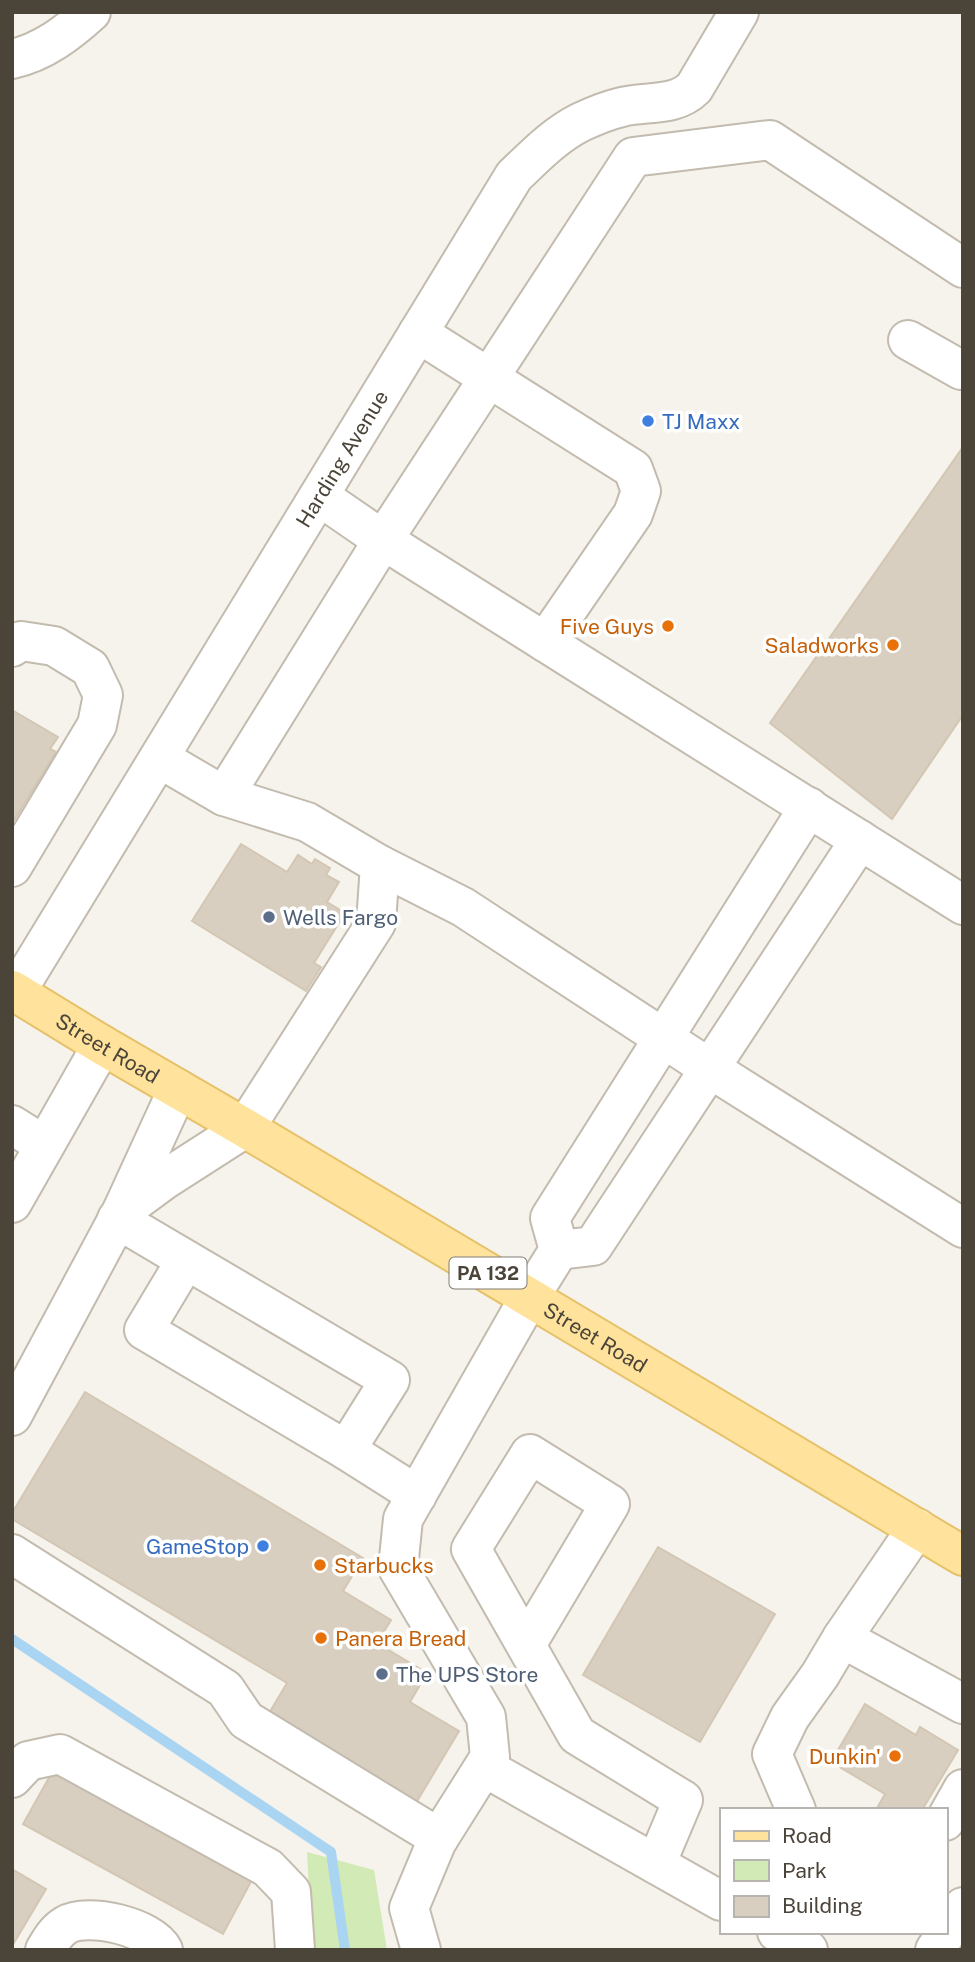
<svg xmlns="http://www.w3.org/2000/svg" width="975" height="1962" viewBox="0 0 975 1962" font-family="'Public Sans',sans-serif">
  <style>
    .green { fill: #d2eab5 }
    .lines { fill: none; stroke-linecap: round; stroke-linejoin: round }
    .stream { stroke: #a9d4f2; stroke-width: 10 }
    .building { fill: #d8cfc1; stroke: #d3c7b4; stroke-width: 2 }
    .minor-casing { stroke: #c2bbae; stroke-width: 42 }
    .major-casing { stroke: #e6c16a; stroke-width: 42 }
    .minor { stroke: #fff; stroke-width: 38 }
    .major { stroke: #ffe39c; stroke-width: 38 }
    .shop-dot { fill: #3f7fe0; stroke: #fff; stroke-width: 2.5 }
    .food-dot { fill: #e8710a; stroke: #fff; stroke-width: 2.5 }
    .service-dot { fill: #5c6f8a; stroke: #fff; stroke-width: 2.5 }
    .labels { text-anchor: middle; dominant-baseline: central; stroke-width: 7; stroke-linejoin: round; paint-order: stroke }
    .shield { fill: #fff; stroke: #817c74; stroke-width: 2 }
    .shield-label { font-size: 19px; font-weight: bold; fill: #4b4439 }
    .shop-label { font-size: 21px; fill: #366cbe; stroke: #fff; text-anchor: start }
    .street-label { font-size: 21px; fill: #4b4439; stroke: #fff }
    .food-label { font-size: 21px; fill: #c56008; stroke: #fff; text-anchor: end }
    .service-label { font-size: 21px; fill: #4e5e75; stroke: #fff; text-anchor: start }
  </style>
  <rect width="100%" height="100%" fill="#f6f3ec"/>
  <path class="green" d="M307,1852L374,1870L387,1950H312Z"/>
  <g class="lines">
    <path class="stream" d="M12,1639L331,1852L345,1950"/>
  </g>
  <g class="building">
    <path d="M963,447V715L892,819L770,723Z"/>
    <path d="M12,710L58,737L50,749L56,752L13,822Z"/>
    <path d="M241,844L287,872L298,855L312,864L315,859L330,868L326,875L339,882L327,902L345,913L314,963L321,967L306,991L192,921Z"/>
    <path d="M85,1392L363,1558L343,1591L391,1620L377,1643L427,1673L410,1702L459,1731L416,1803L268,1715L287,1683L12,1519V1513Z"/>
    <path d="M658,1547L775,1614L700,1742L583,1675Z"/>
    <path d="M865,1704L916,1735L920,1727L958,1750L922,1810H876L885,1794L831,1762Z"/>
    <path d="M55,1767L254,1876L223,1934L23,1824Z"/>
    <path d="M12,1869L46,1889L12,1946Z"/>
  </g>
  <g class="lines">
    <defs>
      <g id="minor">
        <path d="M12,59C43,52 68,33 91,12"/>
        <path d="M418,333L633,469L641,491L633,514L545,642"/>
        <path d="M908,340L961,370L963,367"/>
        <path d="M319,496L383,540L963,905"/>
        <path d="M12,647L21,641L54,646L90,668L103,695L97,725L12,867"/>
        <path d="M159,758L224,796L383,540L633,157L770,140L963,268"/>
        <path d="M224,796L307,822L380,865L463,907L709,1068L963,1228"/>
        <path id="s1" d="M16,992L514,176C535,156 555,135 581,122C594,116 609,110 622,107C646,101 675,107 694,88L739,12"/>
        <path d="M12,1125L44,1145"/>
        <path d="M12,1203L102,1045"/>
        <path d="M122,1211L164,1180L245,1128L376,923L380,865"/>
        <path d="M117,1219L390,1380L346,1450"/>
        <path d="M559,1250L593,1246L860,840"/>
        <path d="M186,1260L144,1330L346,1450L417,1495"/>
        <path d="M12,1416L122,1211L178,1089"/>
        <path d="M917,1528L842,1638L963,1704"/>
        <path d="M12,1554L225,1689L246,1720L439,1838"/>
        <path d="M526,1645L610,1504L530,1454L471,1549L577,1735L683,1800L656,1864"/>
        <path d="M484,1767L721,1901"/>
        <path d="M12,1778L28,1761L60,1754L268,1868L291,1892L295,1950"/>
        <path d="M796,1810L772,1754L790,1717L820,1675L842,1638"/>
        <path d="M945,1821L963,1789"/>
        <path d="M777,1932L808,1950"/>
        <path d="M45,1950C51,1940 56,1931 66,1925C88,1912 151,1927 163,1950"/>
        <path d="M421,1950L409,1908L437,1841L490,1757L486,1717L398,1568L403,1519L529,1298L559,1250L550,1218L809,807"/>
        <path d="M935,1950L963,1907"/>
      </g>
      <g id="major">
        <path id="s2" d="M12,990L102,1045L245,1128L963,1556"/>
      </g>
    </defs>
    <use href="#minor" class="minor-casing"/>
    <use href="#major" class="major-casing"/>
    <use href="#minor" class="minor"/>
    <use href="#major" class="major"/>
  </g>
  <g class="shop-dot">
    <circle cx="648" cy="421" r="7"/>
    <circle cx="263" cy="1546" r="7"/>
  </g>
  <g class="food-dot">
    <circle cx="668" cy="626" r="7"/>
    <circle cx="893" cy="645" r="7"/>
    <circle cx="320" cy="1565" r="7"/>
    <circle cx="321" cy="1638" r="7"/>
    <circle cx="895" cy="1756" r="7"/>
  </g>
  <g class="service-dot">
    <circle cx="269" cy="917" r="7"/>
    <circle cx="382" cy="1674" r="7"/>
  </g>
  <g class="labels">
    <rect class="shield" x="449.5" y="1257.5" width="77" height="31" rx="5"/>
    <g class="shield-label">
      <text x="488" y="1273">PA 132</text>
    </g>
    <g class="shop-label">
      <text x="662" y="421">TJ Maxx</text>
      <text x="249" y="1546" text-anchor="end">GameStop</text>
    </g>
    <g class="street-label">
      <text stroke="none"><textPath href="#s1" startOffset="625">Harding Avenue</textPath></text>
      <text stroke="none"><textPath href="#s2" startOffset="112">Street Road</textPath></text>
      <text stroke="none"><textPath href="#s2" startOffset="679">Street Road</textPath></text>
    </g>
    <g class="food-label">
      <text x="654" y="626">Five Guys</text>
      <text x="879" y="645">Saladworks</text>
      <text x="334" y="1565" text-anchor="start">Starbucks</text>
      <text x="335" y="1638" text-anchor="start">Panera Bread</text>
      <text x="881" y="1756">Dunkin'</text>
    </g>
    <g class="service-label">
      <text x="283" y="917">Wells Fargo</text>
      <text x="396" y="1674">The UPS Store</text>
    </g>
  </g>
  <rect width="975" height="1962" fill="none" stroke="#4b4439" stroke-width="28"/>
  <rect x="720" y="1808" width="228" height="126" fill="#ffffff" stroke="#b7b4b0" stroke-width="2"/>
  <rect x="734" y="1831" width="35" height="10" fill="#ffe39c" stroke="#b7b4b0" stroke-width="2"/>
  <text x="782" y="1843" font-size="21" fill="#4b4439">Road</text>
  <rect x="734" y="1860" width="35" height="21" fill="#d2eab5" stroke="#b7b4b0" stroke-width="2"/>
  <text x="782" y="1878" font-size="21" fill="#4b4439">Park</text>
  <rect x="734" y="1896" width="35" height="21" fill="#d8cfc1" stroke="#b7b4b0" stroke-width="2"/>
  <text x="782" y="1913" font-size="21" fill="#4b4439">Building</text>
</svg>
